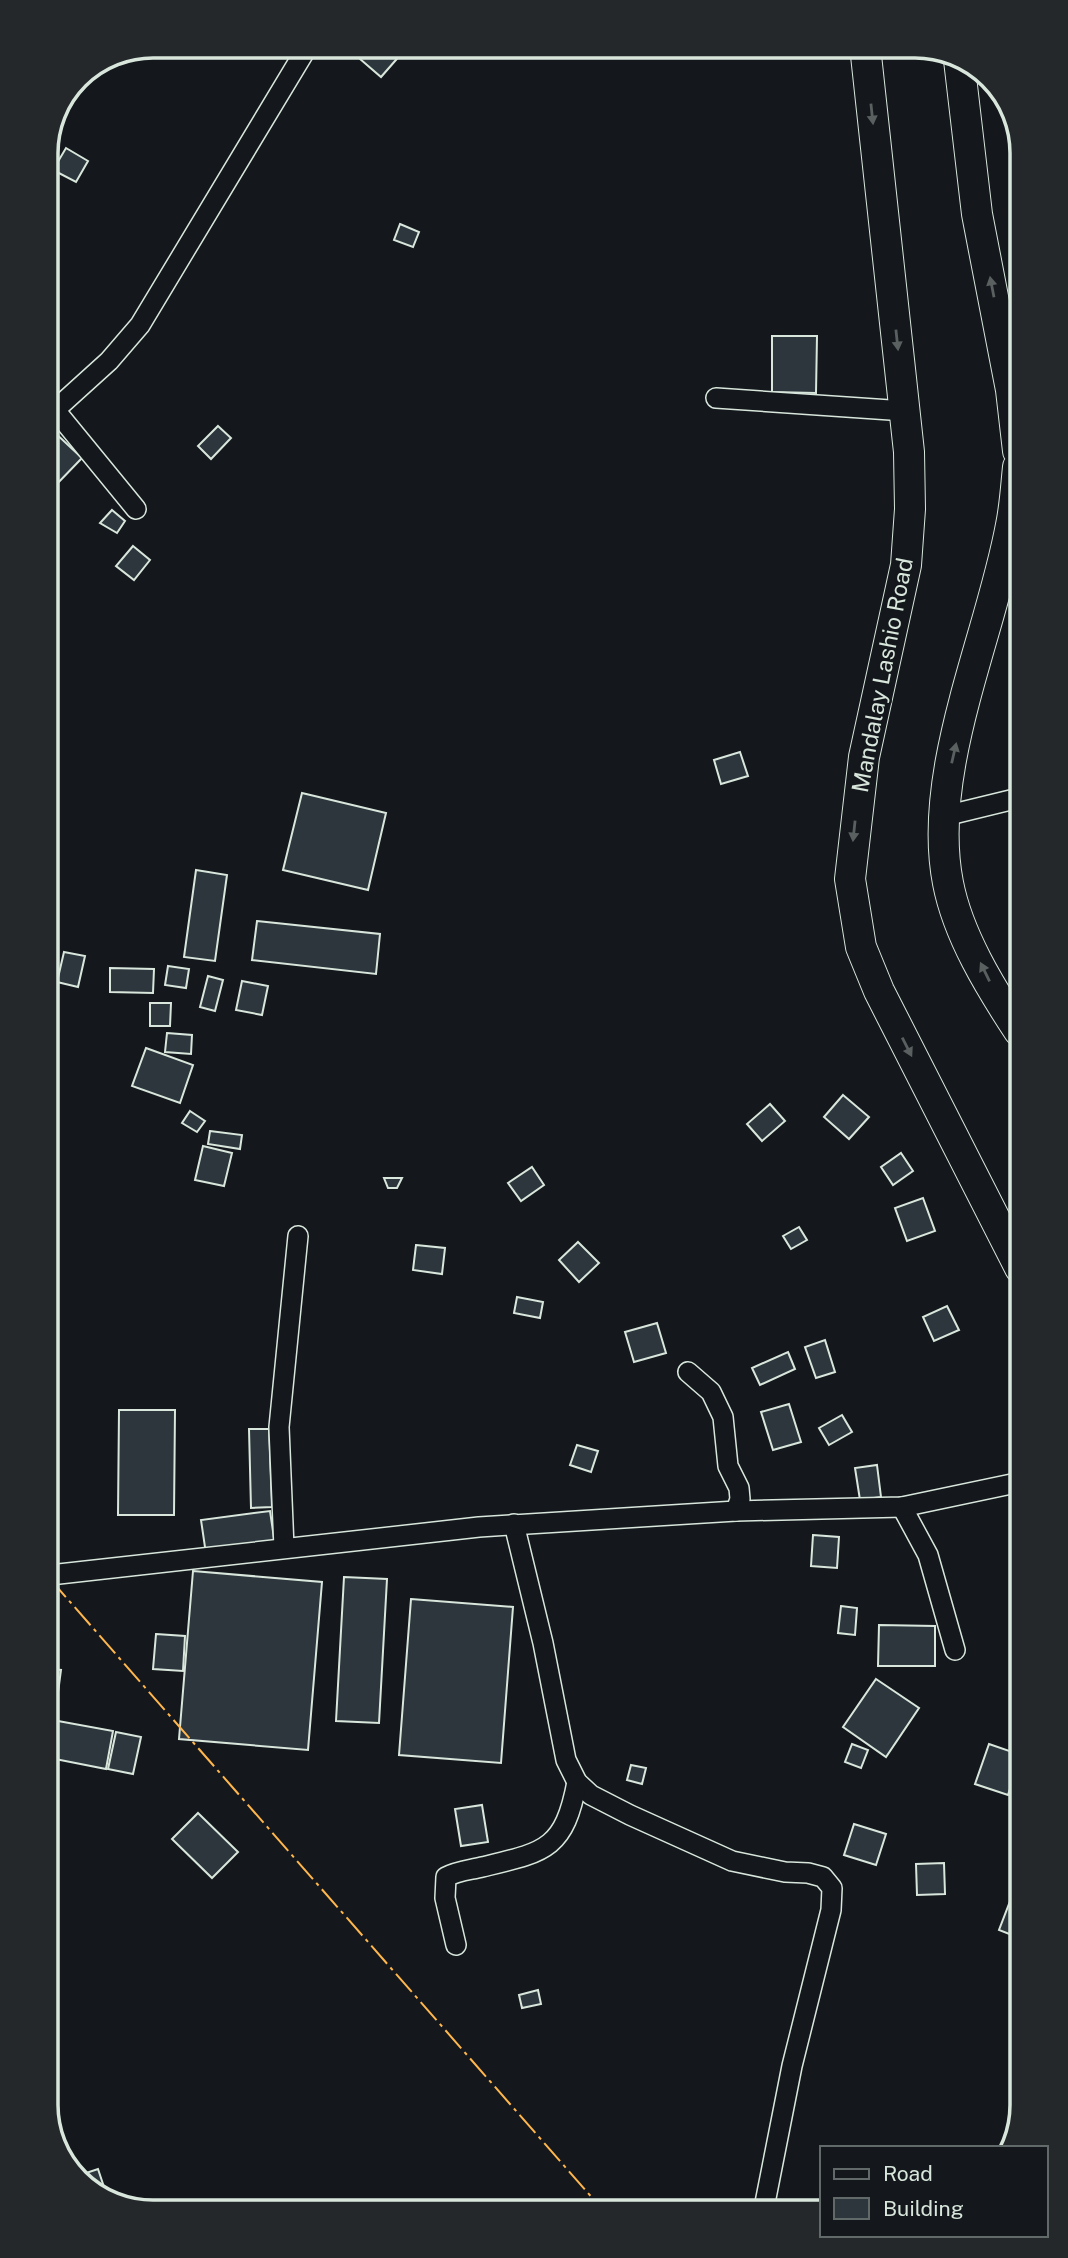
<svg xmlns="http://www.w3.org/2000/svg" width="1068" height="2258" viewBox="0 0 1068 2258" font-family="'Public Sans',sans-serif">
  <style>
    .building { fill: #2c363c; stroke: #d8e6dc; stroke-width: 2 }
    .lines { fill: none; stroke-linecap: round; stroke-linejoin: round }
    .minor-casing { stroke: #d8e6dc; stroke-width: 22 }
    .highway-casing { stroke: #d8e6dc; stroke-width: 32 }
    .minor { stroke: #14181c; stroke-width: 19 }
    .highway { stroke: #14181c; stroke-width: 30 }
    .power { stroke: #ffb74d; stroke-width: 2; stroke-dasharray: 24 5 3.5 5; stroke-linecap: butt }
    .oneway { fill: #59605f }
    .labels { text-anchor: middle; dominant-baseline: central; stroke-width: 5; stroke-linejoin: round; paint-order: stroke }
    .street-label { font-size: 23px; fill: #d8e6dc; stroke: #14181c }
    .rim { fill: none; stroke: #d8e6dc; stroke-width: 3.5 }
  </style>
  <rect width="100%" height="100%" fill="#14181c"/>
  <g class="building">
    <path d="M372,46H394L402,53L381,77L360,59Z"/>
    <path d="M66,148L88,161L76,182L53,170Z"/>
    <path d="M400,224L419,232L413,247L394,240Z"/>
    <path d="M772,336H817L816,393L772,392Z"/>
    <path d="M218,426L231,438L211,459L198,446Z"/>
    <path d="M52,430L82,458L53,488L47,482V435Z"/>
    <path d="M112,510L125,521L117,533L100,523Z"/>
    <path d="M133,546L150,560L134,580L116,566Z"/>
    <path d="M740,752L748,776L721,784L714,760Z"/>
    <path d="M302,793L386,813L368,890L283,870Z"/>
    <path d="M196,870L227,875L215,961L184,957Z"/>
    <path d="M257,921L380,934L376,974L252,960Z"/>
    <path d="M64,952L85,956L78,987L57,982Z"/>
    <path d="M168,966L189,969L186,988L165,985Z"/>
    <path d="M110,968L154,969L153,993L110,992Z"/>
    <path d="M208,976L223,980L215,1011L200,1007Z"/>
    <path d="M242,981L268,986L262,1015L236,1010Z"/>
    <path d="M150,1003H171L170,1026H150Z"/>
    <path d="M167,1033L192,1035L191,1054L165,1052Z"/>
    <path d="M146,1048L193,1065L180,1103L132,1086Z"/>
    <path d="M843,1095L869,1117L849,1139L824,1117Z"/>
    <path d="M770,1104L785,1121L762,1141L747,1124Z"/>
    <path d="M190,1111L205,1121L197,1132L182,1123Z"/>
    <path d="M210,1131L242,1135L240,1149L208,1144Z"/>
    <path d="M203,1146L232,1153L224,1186L195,1180Z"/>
    <path d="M901,1153L913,1171L893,1185L881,1167Z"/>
    <path d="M532,1167L544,1185L521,1201L508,1183Z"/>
    <path d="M384,1178H402L397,1188H388Z"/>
    <path d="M923,1198L935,1231L907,1241L895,1208Z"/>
    <path d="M799,1227L807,1240L791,1249L783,1236Z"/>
    <path d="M578,1242L599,1263L579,1282L559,1260Z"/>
    <path d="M416,1245L445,1248L442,1274L413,1270Z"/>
    <path d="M517,1297L543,1302L540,1318L514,1313Z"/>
    <path d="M947,1306L959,1330L934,1341L923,1317Z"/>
    <path d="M657,1323L666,1353L634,1362L625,1332Z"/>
    <path d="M825,1340L835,1372L816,1378L805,1347Z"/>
    <path d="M788,1352L795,1369L760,1385L752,1368Z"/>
    <path d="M789,1404L801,1442L773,1450L761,1412Z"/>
    <path d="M119,1410H175L174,1515H118Z"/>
    <path d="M842,1415L852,1432L829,1445L819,1428Z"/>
    <path d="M249,1429H269L272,1507L251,1508Z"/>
    <path d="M577,1445L598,1451L591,1472L570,1465Z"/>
    <path d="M877,1465L881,1497L860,1500L855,1468Z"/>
    <path d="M270,1511L275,1545L206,1554L201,1520Z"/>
    <path d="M813,1535L839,1537L837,1568L811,1566Z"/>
    <path d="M193,1571L322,1582L308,1750L179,1739Z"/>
    <path d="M344,1577L387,1579L379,1723L336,1721Z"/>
    <path d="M411,1599L513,1607L501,1763L399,1755Z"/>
    <path d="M841,1606L857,1608L855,1635L838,1633Z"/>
    <path d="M879,1625L935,1626V1666H878Z"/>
    <path d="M156,1634L185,1636L183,1671L153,1669Z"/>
    <path d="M50,1669L61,1670L53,1730H50Z"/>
    <path d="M876,1679L919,1708L886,1757L843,1727Z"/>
    <path d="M58,1721L113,1731L106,1769L50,1758Z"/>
    <path d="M116,1732L141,1737L133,1774L108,1769Z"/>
    <path d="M852,1744L868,1750L861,1768L845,1762Z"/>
    <path d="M989,1744L1021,1755L1008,1795L975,1784Z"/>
    <path d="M631,1765L646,1768L642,1784L627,1780Z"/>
    <path d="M482,1805L488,1842L461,1846L455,1809Z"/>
    <path d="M198,1813L238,1852L212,1878L172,1839Z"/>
    <path d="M854,1824L886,1834L876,1865L844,1855Z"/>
    <path d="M944,1863L945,1894L917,1895L916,1864Z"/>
    <path d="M1022,1870V1939L999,1930Z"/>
    <path d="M538,1990L541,2004L522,2008L519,1995Z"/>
    <path d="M98,2169L105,2190L95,2193L87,2190L77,2176Z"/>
  </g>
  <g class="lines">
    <defs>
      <g id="minor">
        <path d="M716,398L905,411"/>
        <path d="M55,410L136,509"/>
        <path d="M46,418L109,361L140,325L308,46"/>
        <path d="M945,816L1019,798"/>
        <path d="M688,1372L711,1392L723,1417L728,1466L739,1488L740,1499L736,1511"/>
        <path d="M902,1507L928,1555L955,1650"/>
        <path d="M514,1524L543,1643L566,1760L577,1782L591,1795L630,1815L732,1861L785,1872L808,1873L823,1877L832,1888L831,1910L792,2066L764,2208"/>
        <path d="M284,1548L279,1427L298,1236"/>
        <path d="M50,1575L479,1527L736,1511L902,1507L1021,1482"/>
        <path d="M456,1945L445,1898L446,1877C457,1871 470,1870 482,1867C545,1852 564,1850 577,1782"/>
      </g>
      <g id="highway">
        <path d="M865,46L909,452L910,509L906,565L864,757L850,879L861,947L879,991L1020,1268"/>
        <path d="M959,60L977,214L1011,390L1018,451"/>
        <path d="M1018,467C1016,486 1015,506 1011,525C991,635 926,771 948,883C958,935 990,987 1019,1031"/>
      </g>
    </defs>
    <use href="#minor" class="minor-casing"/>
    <use href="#highway" class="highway-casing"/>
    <use href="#minor" class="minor"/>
    <use href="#highway" class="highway"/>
    <path class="power" d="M50,1579L602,2209"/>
  </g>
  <defs><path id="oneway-solid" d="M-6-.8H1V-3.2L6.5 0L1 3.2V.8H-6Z" transform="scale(1.75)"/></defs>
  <g class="oneway">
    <use href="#oneway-solid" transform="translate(872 114) rotate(84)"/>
    <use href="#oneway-solid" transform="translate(992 287) rotate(-101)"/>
    <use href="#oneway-solid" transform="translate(897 340) rotate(84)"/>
    <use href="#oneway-solid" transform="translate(954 753) rotate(-77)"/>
    <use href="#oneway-solid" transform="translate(854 831) rotate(96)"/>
    <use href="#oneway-solid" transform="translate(985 972) rotate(-116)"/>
    <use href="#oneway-solid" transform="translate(907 1047) rotate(63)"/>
  </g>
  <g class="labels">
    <g class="street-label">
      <text transform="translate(882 675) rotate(-79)">Mandalay Lashio Road</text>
    </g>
  </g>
  <path d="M0 0H1068V2258H0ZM153 58H915A95 95 0 0 1 1010 153V2105A95 95 0 0 1 915 2200H153A95 95 0 0 1 58 2105V153A95 95 0 0 1 153 58Z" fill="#24282b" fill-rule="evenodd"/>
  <path class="rim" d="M153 58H915A95 95 0 0 1 1010 153V2105A95 95 0 0 1 915 2200H153A95 95 0 0 1 58 2105V153A95 95 0 0 1 153 58Z"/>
  <rect x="820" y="2146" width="228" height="91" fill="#14181c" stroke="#626a69" stroke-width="2"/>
  <rect x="834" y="2169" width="35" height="10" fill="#14181c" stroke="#626a69" stroke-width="2"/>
  <text x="883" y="2181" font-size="21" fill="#d8e6dc">Road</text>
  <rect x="834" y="2198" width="35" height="21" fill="#2c363c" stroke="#626a69" stroke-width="2"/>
  <text x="883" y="2216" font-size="21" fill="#d8e6dc">Building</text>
</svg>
